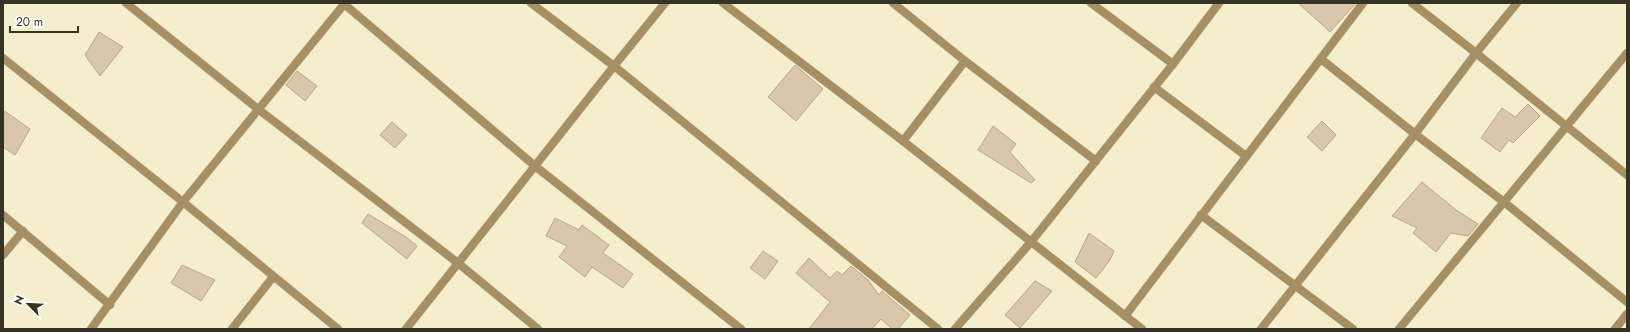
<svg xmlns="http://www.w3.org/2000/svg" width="1630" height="332" viewBox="0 0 1630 332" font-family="Jost,sans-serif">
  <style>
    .building { fill: #dac6aa; stroke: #baa88d }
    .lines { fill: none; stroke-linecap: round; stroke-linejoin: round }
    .street-casing { stroke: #d2ccaf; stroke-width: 9 }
    .street { stroke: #a78f64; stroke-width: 8 }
  </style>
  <rect width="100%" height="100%" fill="#f4eecd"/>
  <g class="building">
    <path d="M1298,3H1356L1330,32Z"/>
    <path d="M99,32L123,47L100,76L85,55Z"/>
    <path d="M795,65L823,89L796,121L768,97Z"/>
    <path d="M297,71L317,86L305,101L286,85Z"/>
    <path d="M1528,104L1540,116L1513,143L1509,140L1500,152L1481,138L1502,108L1515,117Z"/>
    <path d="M3,110L30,129L15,155L3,147Z"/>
    <path d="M1322,121L1336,135L1322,151L1307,137Z"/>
    <path d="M392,122L407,135L395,148L380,135Z"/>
    <path d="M993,126L1016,144L1010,152L1035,180L1031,183L978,150Z"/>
    <path d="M1422,182L1456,210L1478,224L1468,236L1451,233L1436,252L1413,233L1417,228L1392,216Z"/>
    <path d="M368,214L406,237L417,246L407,259L362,223Z"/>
    <path d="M555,218L579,230L582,225L609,245L603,253L633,274L623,288L592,267L585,277L559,257L567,246L546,236Z"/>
    <path d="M1089,233L1114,251L1110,260L1096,278L1075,262Z"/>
    <path d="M763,251L778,261L765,279L750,268Z"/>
    <path d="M809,258L830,278L837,271L842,275L851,266L868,280L879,295L882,291L910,315L898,329H892L881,319L872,329H809L830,302L796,273Z"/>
    <path d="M182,265L215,280L201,301L171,283Z"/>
    <path d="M1035,281L1052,291L1020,328L1005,315Z"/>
  </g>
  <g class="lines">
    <defs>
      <g id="street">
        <path d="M126,3L258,109L458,263L538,329"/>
        <path d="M343,3L535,166L741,329"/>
        <path d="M531,3L614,66L938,329"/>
        <path d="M723,3L903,141L1142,329"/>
        <path d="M893,3L965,61L1096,161"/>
        <path d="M1091,3L1173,64"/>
        <path d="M1412,3L1476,53L1627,175"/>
        <path d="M3,58L183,202L338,329"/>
        <path d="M1321,59L1415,134L1504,202L1627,302"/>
        <path d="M1154,87L1246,156"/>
        <path d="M903,141L965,61"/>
        <path d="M3,215L110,305"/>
        <path d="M1201,215L1353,329"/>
        <path d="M3,255L23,231"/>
        <path d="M1125,316L1363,3"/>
        <path d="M91,329L183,202L345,3"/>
        <path d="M232,329L273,277"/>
        <path d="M406,329L614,66L665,3"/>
        <path d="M955,329L1031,242L1173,64L1219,3"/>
        <path d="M1261,329L1415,134L1476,53L1517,3"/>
        <path d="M1399,329L1627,53"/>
        <path d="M1615,329L1627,314"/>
      </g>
    </defs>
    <use href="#street" class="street-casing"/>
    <use href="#street" class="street"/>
  </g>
  <rect width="1630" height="332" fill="none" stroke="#353226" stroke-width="8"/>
  <g transform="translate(28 304) rotate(294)" stroke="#ffffff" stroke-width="3" paint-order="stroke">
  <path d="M0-3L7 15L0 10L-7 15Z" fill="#353226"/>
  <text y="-6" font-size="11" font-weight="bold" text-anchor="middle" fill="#353226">N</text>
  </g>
  <path d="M10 26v6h68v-6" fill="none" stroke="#353226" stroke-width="2"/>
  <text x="16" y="26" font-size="12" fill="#353226" stroke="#ffffff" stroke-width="3" paint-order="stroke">20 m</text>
</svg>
